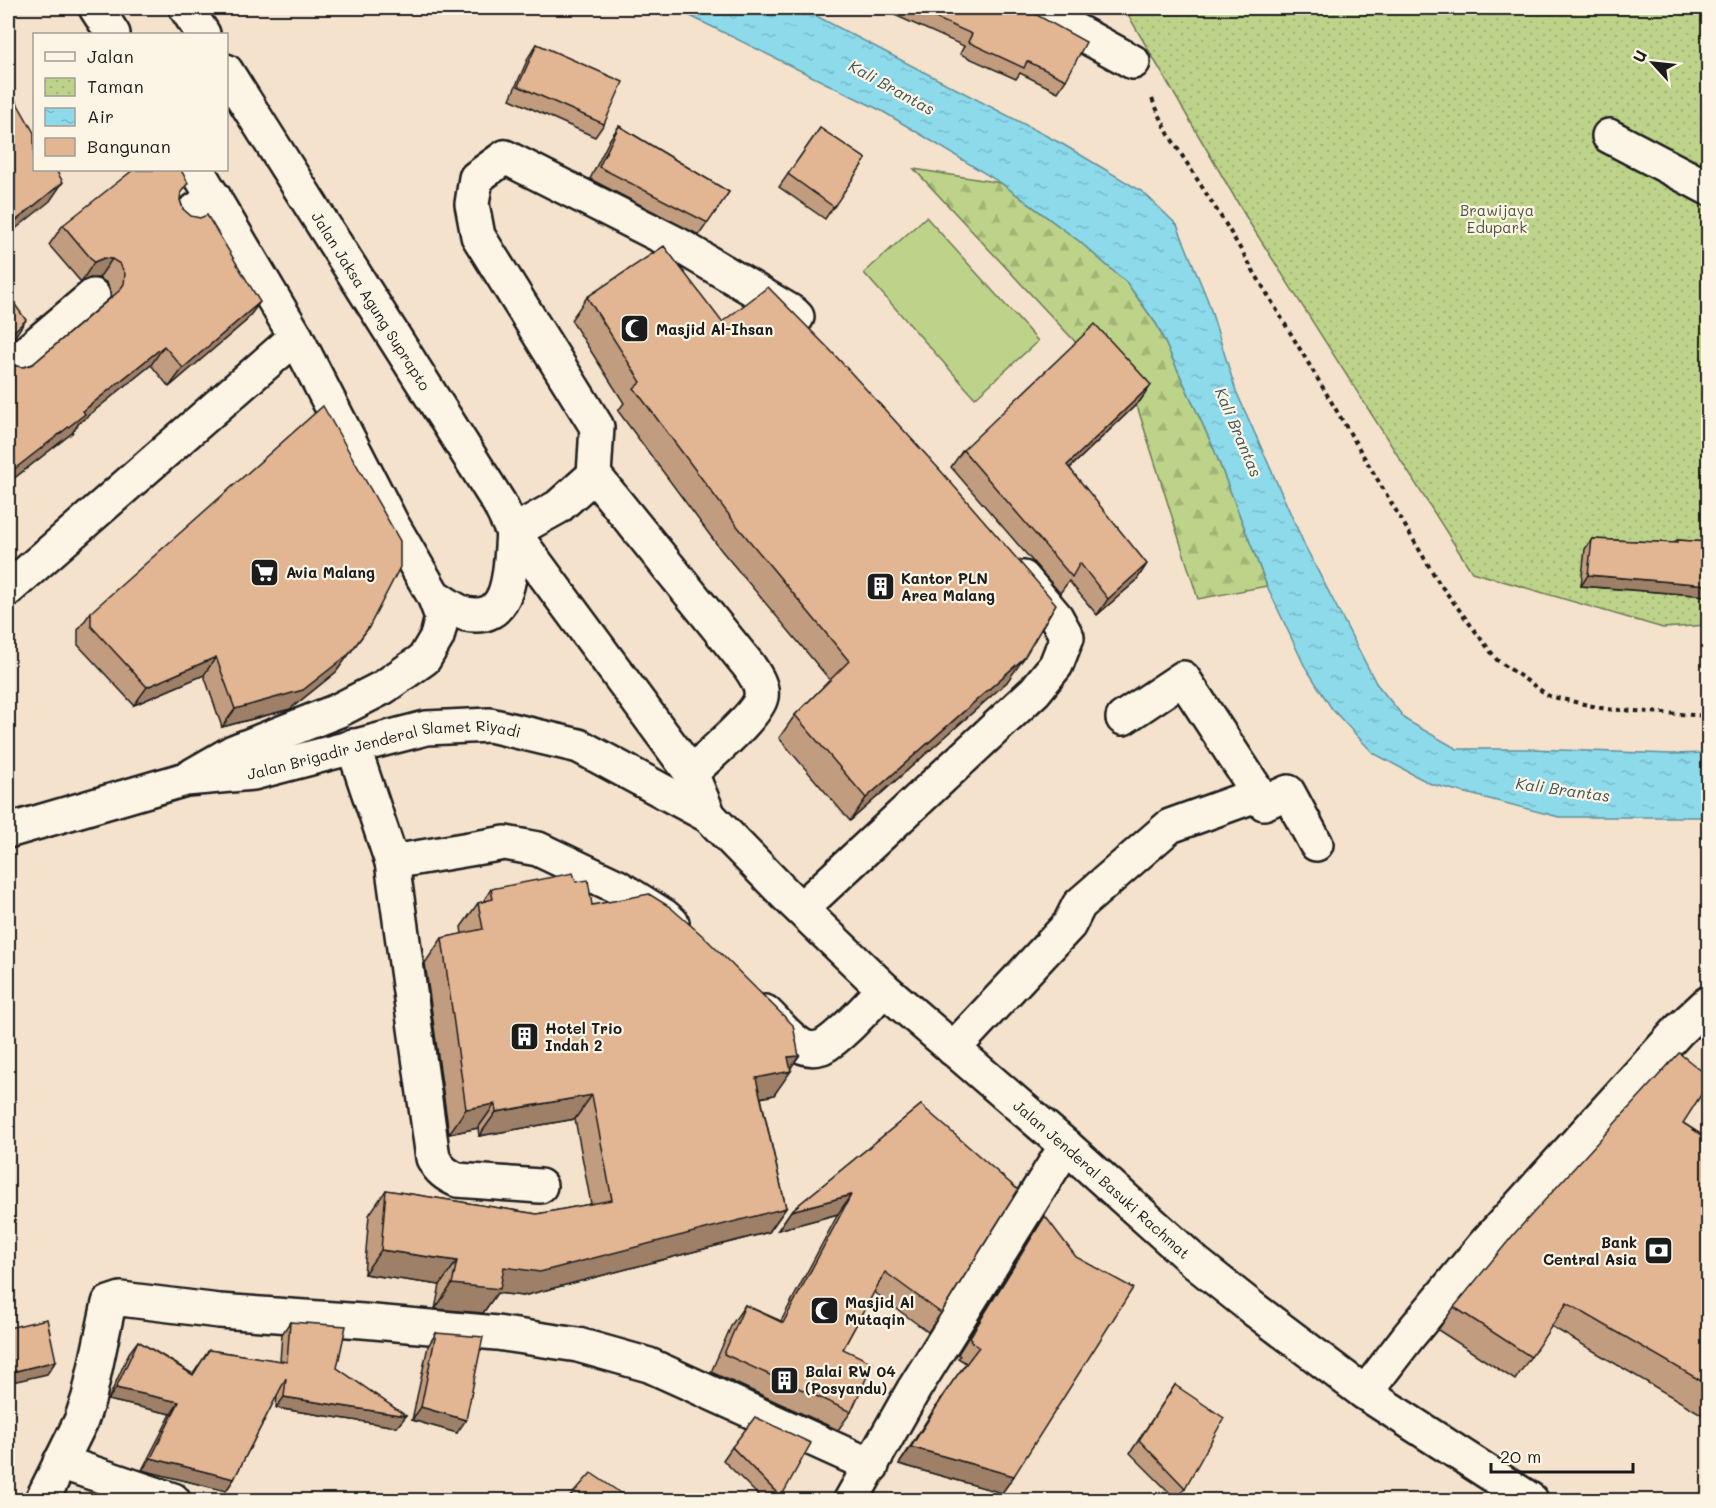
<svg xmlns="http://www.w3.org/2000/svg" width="1716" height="1508" viewBox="0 0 1716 1508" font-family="Mali,sans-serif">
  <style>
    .forest { fill: url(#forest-firs); stroke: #6c7852; stroke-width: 1.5 }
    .park { fill: url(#park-dots); stroke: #6c7852; stroke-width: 1.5 }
    .garden { fill: #bdd389; stroke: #6c7852; stroke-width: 1.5 }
    .water { fill: url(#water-ripples); stroke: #608e98; stroke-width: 1.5 }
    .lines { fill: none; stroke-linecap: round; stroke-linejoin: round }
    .minor-casing { stroke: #1c1c1c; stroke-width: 38 }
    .major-casing { stroke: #1c1c1c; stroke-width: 38 }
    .path { stroke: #1c1c1c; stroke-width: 4; stroke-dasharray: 4.5 4.5; stroke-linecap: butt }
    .minor { stroke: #fcf5e5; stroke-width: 33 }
    .major { stroke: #fcf5e5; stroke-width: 33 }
    .wall { fill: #c29c7e; stroke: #1c1c1c; stroke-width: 1.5 }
    .shaded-wall { fill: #9e7f67; stroke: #1c1c1c; stroke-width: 1.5 }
    .building { fill: #e2b593; stroke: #1c1c1c; stroke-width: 1.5 }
    .labels { text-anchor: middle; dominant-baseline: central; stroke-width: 4.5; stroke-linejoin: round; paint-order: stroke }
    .park-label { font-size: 15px; fill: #4c533d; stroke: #fcf5e5 }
    .street-label { font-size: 15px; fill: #1c1c1c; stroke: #fcf5e5 }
    .poi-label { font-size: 15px; font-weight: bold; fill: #1c1c1c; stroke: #fcf5e5; text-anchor: start }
    .water-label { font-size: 16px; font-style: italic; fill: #3e555a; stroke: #fcf5e5 }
  </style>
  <defs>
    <pattern id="forest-firs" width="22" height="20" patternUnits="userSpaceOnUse" patternTransform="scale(1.5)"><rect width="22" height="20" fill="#bdd389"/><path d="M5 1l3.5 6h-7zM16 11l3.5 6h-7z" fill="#a2b576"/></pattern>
    <pattern id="park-dots" width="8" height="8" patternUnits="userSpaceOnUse" patternTransform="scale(1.5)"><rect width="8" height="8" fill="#bdd389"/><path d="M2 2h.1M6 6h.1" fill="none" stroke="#a2b576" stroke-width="1.8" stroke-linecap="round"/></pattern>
    <pattern id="water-ripples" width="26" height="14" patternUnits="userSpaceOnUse" patternTransform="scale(1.5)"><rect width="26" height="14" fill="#8ddaeb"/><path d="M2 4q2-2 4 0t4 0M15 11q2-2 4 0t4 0" fill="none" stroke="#79bac9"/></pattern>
  </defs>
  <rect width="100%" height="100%" fill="#f4e2cc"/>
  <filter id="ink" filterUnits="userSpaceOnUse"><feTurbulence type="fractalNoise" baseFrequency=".0167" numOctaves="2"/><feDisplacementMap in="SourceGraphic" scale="12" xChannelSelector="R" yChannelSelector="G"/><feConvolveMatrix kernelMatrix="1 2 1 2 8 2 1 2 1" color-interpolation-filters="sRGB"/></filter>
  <g filter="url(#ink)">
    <path class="forest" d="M914,169L1001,183L1079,241L1127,283L1157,325L1214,449L1267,586L1198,599L1138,409Z"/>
    <path class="park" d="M1124,8H1708V625L1663,628L1472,572L1249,222Z"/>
    <path class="garden" d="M926,217L1038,341L975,398L864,273Z"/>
    <path class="water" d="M674,8H801L1064,145L1143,192L1177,225L1208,301L1236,391L1305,546L1376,683L1406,720L1457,749H1531L1672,754L1708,753V817H1559L1431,784L1373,753L1332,709L1304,665L1267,586L1214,449L1157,325L1127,283L1079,241L1001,183L882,111Z"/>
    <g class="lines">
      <defs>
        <g id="minor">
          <path d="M1034,8L1133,62"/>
          <path d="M1609,136L1708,188"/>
          <path d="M185,218L214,197"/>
          <path d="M8,368L93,296"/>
          <path d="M513,532L558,507L594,475"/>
          <path d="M8,589L296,337"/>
          <path d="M1123,718L1183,678L1259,794"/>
          <path d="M353,746L392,862L433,1158C439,1170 446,1175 457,1180L540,1186"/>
          <path d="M691,773C706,758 758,715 761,697C763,686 755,675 749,666L594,475L597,427L478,236L472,204L476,178L505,157L677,244L793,313L797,317"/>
          <path d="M392,862L505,843L538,849L618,887L664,916L672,923"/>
          <path d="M801,909L1035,691L1056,665L1067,637L1056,617L1023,578"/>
          <path d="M765,1012C777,1023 789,1040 804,1047C809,1049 816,1049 822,1047C840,1038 869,1005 884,989"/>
          <path d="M953,1049L1069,925L1079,905L1170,826L1259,794L1264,803L1288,792L1316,844"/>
          <path d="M1365,1393L1408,1337L1484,1245L1679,1030L1708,1003"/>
          <path d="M60,1462L173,1500"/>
          <path d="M42,1500L81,1421L89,1397L109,1303L121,1299L219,1311L363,1321L497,1333L578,1345L649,1365L872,1466"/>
          <path d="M851,1500L914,1389L1066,1146"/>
        </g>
        <g id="major">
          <path d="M96,8L113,34"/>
          <path d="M186,8L203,34"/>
          <path id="s1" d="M226,71L499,503L513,532L691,773L709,816"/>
          <path d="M434,596C444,602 455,611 466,614C514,624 510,564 513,532"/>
          <path d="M193,775L233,752L337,711L384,687L424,659L437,637L442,617L434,596L392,524L296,337L197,170"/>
          <path id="s2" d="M8,831L186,779L253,773L426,728L490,725L579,746L709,816L785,894L884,989L1066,1146L1196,1263L1255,1310L1365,1393L1531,1500"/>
        </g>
      </defs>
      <use href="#minor" class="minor-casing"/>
      <use href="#major" class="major-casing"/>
      <path class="path" d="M1152,99L1169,135L1225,223L1439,583L1497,660L1549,696L1606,709L1708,716"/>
      <use href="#minor" class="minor"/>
      <use href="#major" class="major"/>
    </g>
    <g class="wall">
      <path d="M879,8H1028L1066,80L1058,92L1020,73L1016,79L960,54L964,46Z"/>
      <path d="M537,44L604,124L595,137L510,99L529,56Z"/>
      <path d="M619,126L729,192L699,235L590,179L610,139Z"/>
      <path d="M820,128L866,159L825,219L779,187Z"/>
      <path d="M181,194L180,200L183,209L246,321L169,387L151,365L79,423L72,433L8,483L11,487L8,492V361L15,366L24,367L33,364L111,297V293L107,283L99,278H90L81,282L49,245L63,225Z"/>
      <path d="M587,297L722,322L1007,682L850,821L779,738L795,715L830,680L721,550L618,411L624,403L571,320Z"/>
      <path d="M1151,385L1140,401L1070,468L1136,581L1097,615L1069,581L1060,593L951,467L963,450Z"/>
      <path d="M1592,539L1674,543L1677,540L1708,542V596L1581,586L1585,549Z"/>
      <path d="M91,612L369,627L336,672L290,709L222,727L204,675L134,705L78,645V630Z"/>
      <path d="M576,882L592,905L791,1068L774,1095L761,1098L786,1208L769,1232L523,1296L497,1293L483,1313L435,1309L440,1285L364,1274L369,1215L386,1190L537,1214L591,1204L575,1119L479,1136L478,1128L449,1134L425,963L442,938L462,934L461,927L478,903L483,902L491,889Z"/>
      <path d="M921,1105L941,1313L928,1332L874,1292L843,1349L851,1412L838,1430L711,1372L732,1324L745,1305L781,1321L838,1214L778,1230L791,1211Z"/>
      <path d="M1683,1123L1708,1139V1418L1551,1326L1515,1380L1438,1330L1454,1307Z"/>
      <path d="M1045,1216L1014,1476L1002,1493L899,1464L941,1398L966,1363L958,1358L960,1356L958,1354L1033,1234Z"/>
      <path d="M290,1322L337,1368L406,1416L397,1427L276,1408L277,1395L234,1479L226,1491L142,1470L171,1414L108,1400L129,1353L138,1341L193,1374L209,1350L280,1361L282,1334Z"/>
      <path d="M436,1333L457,1433L412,1420L428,1346Z"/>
      <path d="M1175,1385L1185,1488L1177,1500L1130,1453Z"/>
      <path d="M732,1447L781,1497L778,1500H763L723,1460Z"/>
    </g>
    <g class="shaded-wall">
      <path d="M63,182L50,201L8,235V227Z"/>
      <path d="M104,258L112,259L99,278H90L81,282L94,262Z"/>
      <path d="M260,302L246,321L169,387L183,368Z"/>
      <path d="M26,320L13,339L8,344V337L9,335Z"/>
      <path d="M164,346L151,365L79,423L72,433L8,483V474L83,411Z"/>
      <path d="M1151,385L1140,401L1056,481L1067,465Z"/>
      <path d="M1147,564L1136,581L1097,615L1108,599Z"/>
      <path d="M1588,575L1708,585V596L1581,586Z"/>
      <path d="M369,627L336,672L290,709L222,727L235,709Z"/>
      <path d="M216,657L204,675L134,705L147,687Z"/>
      <path d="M1024,658L1007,682L850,821L866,798Z"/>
      <path d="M799,1056L788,1072L791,1071L774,1095L739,1102L756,1078L788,1057Z"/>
      <path d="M592,1095L575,1119L479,1136L496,1112Z"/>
      <path d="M495,1104L478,1128L449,1134L466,1109Z"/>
      <path d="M851,1195L838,1214L778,1230L791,1211Z"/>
      <path d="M786,1208L769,1232L523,1296L497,1293L483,1313L435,1309L452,1284L504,1267Z"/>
      <path d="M381,1250L457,1261L440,1285L364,1274Z"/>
      <path d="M56,1361L47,1374L8,1383V1373Z"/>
      <path d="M116,1388L179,1402L171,1414L108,1400Z"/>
      <path d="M284,1397L406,1416L397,1427L276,1408Z"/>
      <path d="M421,1407L466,1420L457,1433L412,1420Z"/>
      <path d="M911,1447L1014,1476L1002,1493L899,1464Z"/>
      <path d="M151,1458L234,1479L226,1491L142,1470Z"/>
    </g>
    <g class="building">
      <path d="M913,8H1028L1033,13L1086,42L1066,80L1027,61L1024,68L968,42L972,34Z"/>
      <path d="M537,44L623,82L604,124L518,86Z"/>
      <path d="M8,87L34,133V170H56L63,182L8,227Z"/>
      <path d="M619,126L729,192L708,223L599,167Z"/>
      <path d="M820,128L866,159L834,207L788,174Z"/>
      <path d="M133,170H181L188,183L181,192L180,200L183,209L191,216L200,218L207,215L260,302L183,368L164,346L83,411L85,414L8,474V361L15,366L24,367L33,364L119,291L124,284L125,274L120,264L112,259L104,258L94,262L63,225Z"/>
      <path d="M664,246L722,322L768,287L832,352L940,470L1056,604L1024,658L866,798L795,715L849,661L738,527L634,388L641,382L587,297Z"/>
      <path d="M8,295L26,320L8,337Z"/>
      <path d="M1095,324L1151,385L1067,465L1147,564L1108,599L1080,563L1072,577L963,450Z"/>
      <path d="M323,406L400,541V567L369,627L349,654L303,690L235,709L216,657L147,687L91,626V612Z"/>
      <path d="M8,482L11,487L8,489Z"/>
      <path d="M1592,539L1677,543V540L1708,542V585L1588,575Z"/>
      <path d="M573,873L576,882L588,880L592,905L649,894L670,907L704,937L793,1025L799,1056L788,1057L791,1071L756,1078L786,1208L540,1272L504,1267L500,1289L452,1284L457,1261L381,1250L386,1190L537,1214L612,1200L592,1095L496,1112L495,1104L466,1109L442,938L483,929L478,903L493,899L491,889Z"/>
      <path d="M1679,1053L1708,1076V1084L1683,1123L1708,1139V1385L1567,1303L1531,1357L1454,1307L1514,1234Z"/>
      <path d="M921,1105L1018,1190L941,1313L885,1272L843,1349L873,1363L851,1412L724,1354L745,1305L783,1323L851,1195L791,1211Z"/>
      <path d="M1045,1216L1076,1257L1133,1288L1014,1476L911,1447L953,1381L979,1347L970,1341L972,1339L970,1337Z"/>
      <path d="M47,1319L56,1361L8,1373V1328Z"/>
      <path d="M290,1322L346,1326L337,1368L406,1416L284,1397L286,1378L234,1479L151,1458L179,1402L116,1388L138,1341L193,1375L209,1350L287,1362Z"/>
      <path d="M436,1333L483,1337L466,1420L421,1407Z"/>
      <path d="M1175,1385L1224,1418L1185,1488L1139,1440Z"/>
      <path d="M755,1417L811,1443L781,1497L732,1447Z"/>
      <path d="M591,1473L631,1500H567Z"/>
    </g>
  </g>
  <defs>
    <symbol id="mosque-square" viewBox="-11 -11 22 22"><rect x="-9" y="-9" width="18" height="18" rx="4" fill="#1c1c1c" stroke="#fcf5e5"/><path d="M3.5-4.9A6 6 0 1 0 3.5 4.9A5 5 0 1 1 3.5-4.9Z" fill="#fff"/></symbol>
    <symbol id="supermarket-square" viewBox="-11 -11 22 22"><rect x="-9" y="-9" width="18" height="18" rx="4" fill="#1c1c1c" stroke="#fcf5e5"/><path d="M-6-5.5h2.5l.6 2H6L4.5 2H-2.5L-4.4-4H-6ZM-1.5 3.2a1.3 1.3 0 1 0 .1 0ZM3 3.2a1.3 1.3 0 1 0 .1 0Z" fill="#fff"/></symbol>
    <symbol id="building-square" viewBox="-11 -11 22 22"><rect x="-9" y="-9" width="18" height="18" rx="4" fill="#1c1c1c" stroke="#fcf5e5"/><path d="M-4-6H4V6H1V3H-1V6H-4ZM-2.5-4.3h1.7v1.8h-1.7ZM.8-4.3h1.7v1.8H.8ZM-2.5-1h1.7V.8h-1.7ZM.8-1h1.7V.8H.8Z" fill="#fff"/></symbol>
    <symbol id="bank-square" viewBox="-11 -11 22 22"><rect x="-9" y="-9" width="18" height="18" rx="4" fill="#1c1c1c" stroke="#fcf5e5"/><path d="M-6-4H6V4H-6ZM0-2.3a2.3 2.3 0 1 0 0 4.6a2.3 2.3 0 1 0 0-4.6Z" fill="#fff"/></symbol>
  </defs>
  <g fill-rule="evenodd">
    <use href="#mosque-square" x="618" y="312" width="33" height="33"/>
    <use href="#supermarket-square" x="248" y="556" width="33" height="33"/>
    <use href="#building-square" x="864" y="570" width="33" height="33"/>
    <use href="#building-square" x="508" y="1020" width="33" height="33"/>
    <use href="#bank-square" x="1642" y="1234" width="33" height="33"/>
    <use href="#mosque-square" x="808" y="1294" width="33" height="33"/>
    <use href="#building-square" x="768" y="1364" width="33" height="33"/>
  </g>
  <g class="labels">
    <g class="park-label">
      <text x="1497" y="210">Brawijaya<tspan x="1497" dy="17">Edupark</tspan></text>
    </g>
    <g class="street-label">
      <text stroke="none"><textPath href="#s1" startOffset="272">Jalan Jaksa Agung Suprapto</textPath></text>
      <text stroke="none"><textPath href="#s2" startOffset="387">Jalan Brigadir Jenderal Slamet Riyadi</textPath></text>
      <text stroke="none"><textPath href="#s2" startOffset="1270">Jalan Jenderal Basuki Rachmat</textPath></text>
    </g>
    <g class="poi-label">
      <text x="656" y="329">Masjid Al-Ihsan</text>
      <text x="286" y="572">Avia Malang</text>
      <text x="901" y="578">Kantor PLN<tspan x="901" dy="17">Area Malang</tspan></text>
      <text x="545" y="1028">Hotel Trio<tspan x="545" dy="17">Indah 2</tspan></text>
      <text x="1637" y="1242" text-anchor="end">Bank<tspan x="1637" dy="17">Central Asia</tspan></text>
      <text x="845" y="1302">Masjid Al<tspan x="845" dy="17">Mutaqin</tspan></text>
      <text x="805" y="1371">Balai RW 04<tspan x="805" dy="17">(Posyandu)</tspan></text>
    </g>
    <g class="water-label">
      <text transform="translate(892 87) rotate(29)">Kali Brantas</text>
      <text transform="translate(1239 432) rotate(67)">Kali Brantas</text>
      <text transform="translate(1563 789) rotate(8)">Kali Brantas</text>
    </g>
  </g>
  <rect width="1716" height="1508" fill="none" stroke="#fcf5e5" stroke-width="30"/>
  <rect x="15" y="15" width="1686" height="1478" fill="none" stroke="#1c1c1c" stroke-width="2" filter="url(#ink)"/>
  <rect x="33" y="33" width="195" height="138" fill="#fcf5e5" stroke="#a29e95" stroke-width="1.5"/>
  <rect x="45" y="52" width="30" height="9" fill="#fcf5e5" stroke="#a29e95" stroke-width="1.5"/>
  <text x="87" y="63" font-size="18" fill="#1c1c1c">Jalan</text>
  <rect x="45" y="78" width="30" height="18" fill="url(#park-dots)" stroke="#a29e95" stroke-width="1.5"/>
  <text x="87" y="93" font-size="18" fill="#1c1c1c">Taman</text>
  <rect x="45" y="108" width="30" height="18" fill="url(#water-ripples)" stroke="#a29e95" stroke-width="1.5"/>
  <text x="87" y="123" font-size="18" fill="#1c1c1c">Air</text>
  <rect x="45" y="138" width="30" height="18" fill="#e2b593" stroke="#a29e95" stroke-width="1.5"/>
  <text x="87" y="153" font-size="18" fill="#1c1c1c">Bangunan</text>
  <g transform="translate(1653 63) rotate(297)" stroke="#fcf5e5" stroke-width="4.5" paint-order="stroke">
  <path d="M0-4.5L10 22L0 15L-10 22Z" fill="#1c1c1c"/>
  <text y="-9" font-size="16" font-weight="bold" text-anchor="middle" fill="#1c1c1c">U</text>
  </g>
  <path d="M1491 1463v9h142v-9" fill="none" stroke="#1c1c1c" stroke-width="3"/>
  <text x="1500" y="1463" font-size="18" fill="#1c1c1c" stroke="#fcf5e5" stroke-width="4.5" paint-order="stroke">20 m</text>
</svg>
